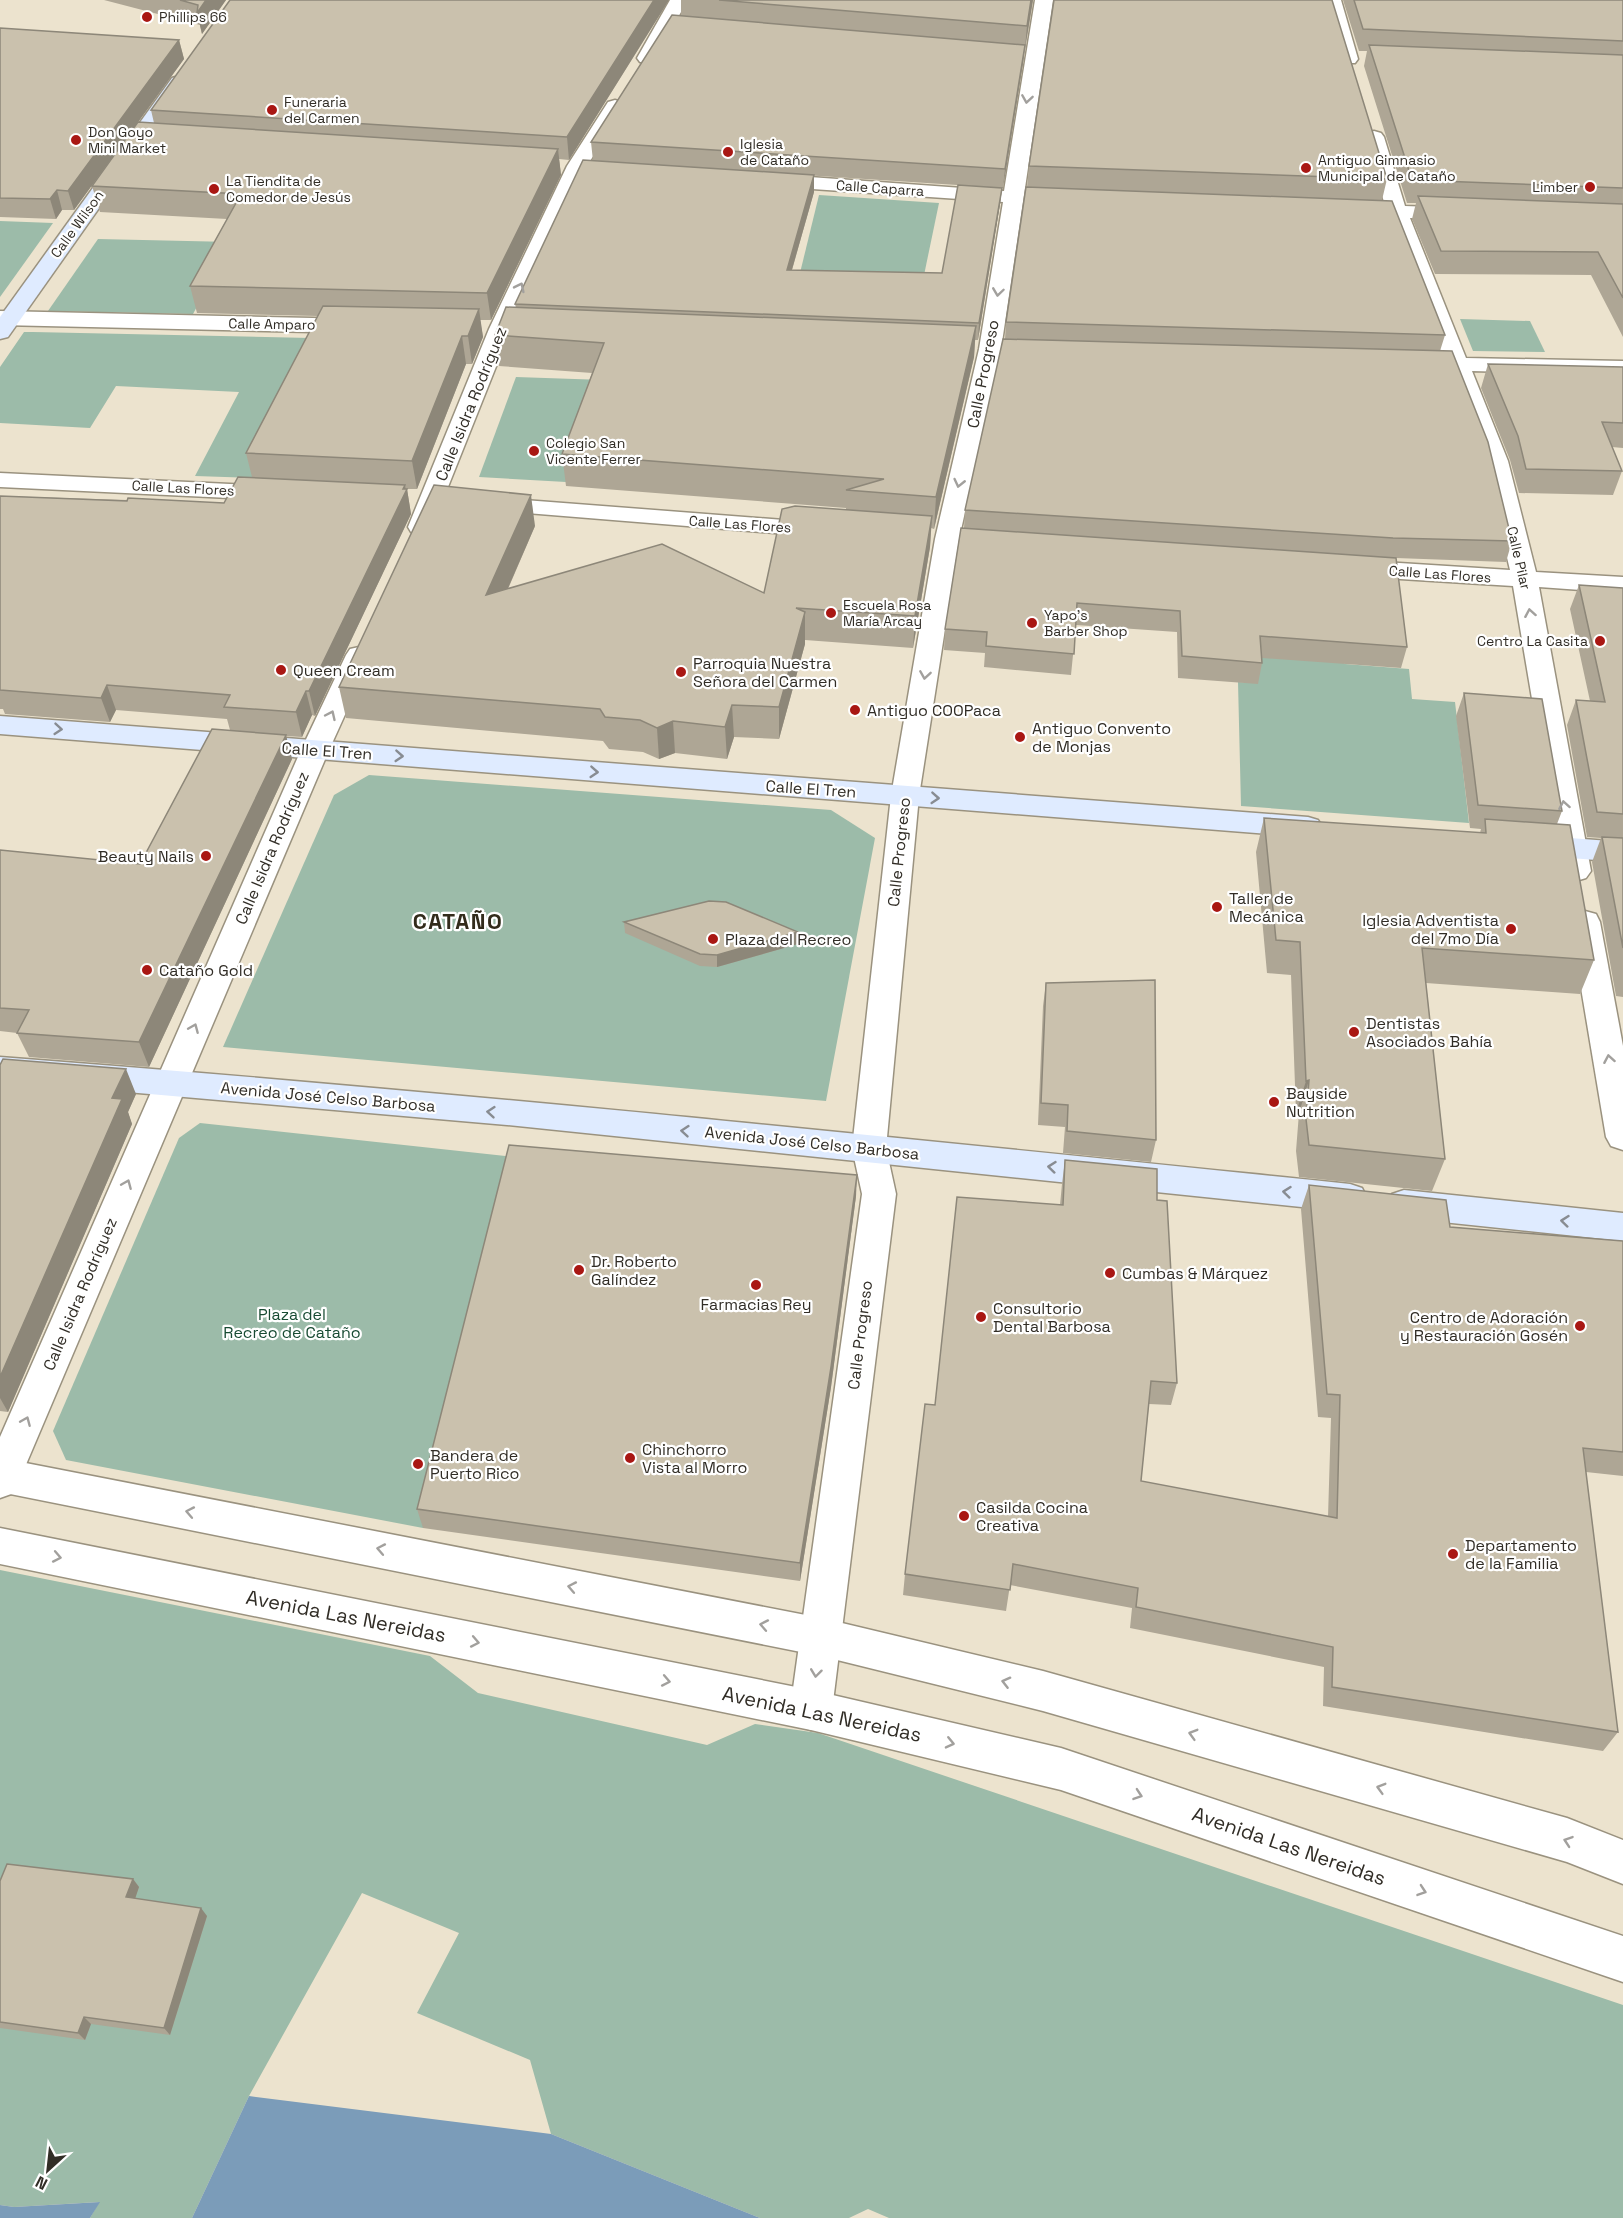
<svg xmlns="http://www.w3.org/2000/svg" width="1623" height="2218" viewBox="0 0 1623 2218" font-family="'Space Grotesk',sans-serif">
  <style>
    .green { fill: #9cbba9 }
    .water { fill: #7b9cb9 }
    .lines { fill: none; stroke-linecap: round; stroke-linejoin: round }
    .minor-casing { stroke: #9a927f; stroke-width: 3 }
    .tertiary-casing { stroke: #9a927f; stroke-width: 3 }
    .secondary-casing { stroke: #9a927f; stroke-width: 3 }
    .minor { fill: #fff; fill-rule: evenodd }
    .tertiary { fill: #fff; fill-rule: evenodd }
    .secondary { fill: #dfebff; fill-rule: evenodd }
    .wall { fill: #aea695 }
    .shaded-wall { fill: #8d8779 }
    .building { fill: #cac1ad; stroke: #8d8779; stroke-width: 1.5 }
    .oneway { stroke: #a2a09d }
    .oneway2 { stroke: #888c92 }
    .poi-dot { fill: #a91713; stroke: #fff; stroke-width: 2 }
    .labels { text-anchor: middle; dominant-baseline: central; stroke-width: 4.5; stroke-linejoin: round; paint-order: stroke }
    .far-poi-label { font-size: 14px; fill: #312d26; stroke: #fff; text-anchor: start }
    .far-street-label { font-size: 14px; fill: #312d26; stroke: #fff }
    .street-label { font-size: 16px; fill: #312d26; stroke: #fff }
    .poi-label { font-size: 16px; fill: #312d26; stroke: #fff; text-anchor: start }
    .park-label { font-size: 16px; fill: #184b33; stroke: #fff }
    .near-street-label { font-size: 20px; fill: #312d26; stroke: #fff }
    .district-label { font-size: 22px; font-weight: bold; letter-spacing: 1.5px; fill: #322b1b; stroke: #fff }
  </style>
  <rect width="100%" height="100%" fill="#ece3ce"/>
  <g class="green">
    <path d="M819,195L939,203L923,280L800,273Z"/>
    <path d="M0,221L53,223L0,297Z"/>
    <path d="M98,239L232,242L193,314L48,311Z"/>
    <path d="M1460,319L1530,321L1545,352L1473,351Z"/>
    <path d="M24,332H33L356,339L255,478L195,476L239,392L116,386L90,428L0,423V367Z"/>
    <path d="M516,377L604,380L566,482L479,477Z"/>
    <path d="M1252,595L1345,664L1409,669L1412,699L1455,702L1469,823L1241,806L1238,682L1257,683Z"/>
    <path d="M369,775L831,810L875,838L826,1101L223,1047L334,795Z"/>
    <path d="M200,1123L515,1157L423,1528L66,1460L53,1431L179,1138Z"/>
    <path d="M0,1570L430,1656L478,1693L707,1745L755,1724L818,1733L1623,2005V2218H889L868,2209L849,2218H760L551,2134L530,2060L417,2013L459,1933L362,1893L249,2096L192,2218H90L99,2202L14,2207L0,2205Z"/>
  </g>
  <g class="water">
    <path d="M249,2096L551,2134L760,2218H192Z"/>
    <path d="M100,2202L90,2218H0V2205L14,2207Z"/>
  </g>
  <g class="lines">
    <defs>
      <g id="minor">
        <path d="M670,0H688L652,62H640L637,58Z"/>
        <path d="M1035,0H1053L1001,349L959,539L919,796L886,1148L896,1194L832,1710L826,1724L811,1730L796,1724L790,1710L862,1194L852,1148L891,796L935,539L979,349L1003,202L768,186L761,184L758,180L761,176L768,174L1004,191Z"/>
        <path d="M1323,0H1341L1358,59L1355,63H1343L1340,59Z"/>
        <path d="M615,100L622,102L624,106L587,166L511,329L432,527L429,532L420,534L411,532L408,527L489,329L567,166L608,102Z"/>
        <path d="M1374,131L1381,133L1384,137L1405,206L1459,208L1466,210L1469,214L1466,218L1459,220L1410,218L1466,358L1623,361V375L1472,371L1508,461L1536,572L1623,577V593L1539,587L1591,871L1586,878L1576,881L1566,878L1561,871L1513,586L1352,576L1343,573L1339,568L1343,563L1352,560L1510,570L1484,461L1449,371L1404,368L1401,363L1404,358L1443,357L1389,217L1345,214L1342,210L1345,206L1385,205L1364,137L1367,133Z"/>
        <path d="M0,311L359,319L367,321L370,326L367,331L359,333L0,325Z"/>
        <path d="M0,473L274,486L283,488L286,493L283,498L274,500L0,487Z"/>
        <path d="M487,497L822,523L831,525L834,530L831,535L822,537L478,509L475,504L478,499Z"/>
        <path d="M359,647L368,649L372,655L329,750L19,1481L14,1493L0,1498V1437L301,750L346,655L350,649Z"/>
        <path d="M1585,911L1596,914L1600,922L1623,1046V1150L1611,1146L1606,1137L1570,922L1574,914Z"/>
      </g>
      <g id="tertiary">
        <path d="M0,1458L821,1618L1043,1671L1567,1818L1623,1840V1884L1567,1862L1043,1711L821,1656L0,1492Z"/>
        <path d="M0,1528L811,1690L1061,1748L1623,1936V1982L1061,1790L811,1730L0,1564Z"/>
      </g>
      <g id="secondary">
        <path d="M179,76L186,78L188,82L8,337L0,339V317L172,78Z"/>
        <path d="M0,716L1308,817L1318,820L1323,827L1318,834L1308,837L0,734Z"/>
        <path d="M1530,835L1623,842V862L1530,855L1520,852L1515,845L1520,838Z"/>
        <path d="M0,1057C451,1091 900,1138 1350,1184L1362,1188L1367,1198L1362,1208L1350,1212L507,1125L0,1081Z"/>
        <path d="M1404,1190L1623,1213V1241L1404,1218L1392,1214L1387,1204L1392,1194Z"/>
      </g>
    </defs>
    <use href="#minor" class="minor-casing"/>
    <use href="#tertiary" class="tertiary-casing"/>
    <use href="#secondary" class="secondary-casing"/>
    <use href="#minor" class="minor"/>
    <use href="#tertiary" class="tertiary"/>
    <use href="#secondary" class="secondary"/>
  </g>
  <g class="wall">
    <path d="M104,0H226L202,34L200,25Z"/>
    <path d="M669,0L569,160L559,159L561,175L491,320H480L483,337L472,364H466L417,489H405H407L411,514L315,716L312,715L302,737L286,736L292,759L149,1067L29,1057L17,1033L0,1031V850L140,864L230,730L227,719L116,710L110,722L5,714L3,709H0V496L224,503L252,477L246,453L318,316L197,313L190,286L227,219L100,212L92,186L154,123L151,110Z"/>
    <path d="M681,0H1033L1003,188L743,171L814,175V192L792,270L942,273L1002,188L1000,204L978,340H975L974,357L934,529L931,528L930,547L913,648L805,640V644L779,739L734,737L727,759L675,753L659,759L643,752L609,749L603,741L346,718L339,687L535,526L508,589L764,593L846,509V508L566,486L562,454L592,373L499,366L495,335L516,308L515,304L593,161L591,142L681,15Z"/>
    <path d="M1343,0H1623V337L1591,275L1435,274L1412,219L1416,203H1407L1364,66L1367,51H1359Z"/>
    <path d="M0,28L179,40L184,59L74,210H62L56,219L0,217Z"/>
    <path d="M1029,166L1387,179L1382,200L1445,335L1440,351L1512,541L1506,562L1396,558L1407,647L1401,668L1262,658V663L1258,684L1178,678L1177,632L1076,625L1071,675L984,667L985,653L944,650L945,629L964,528L965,510L1005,339L1006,322L1027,187Z"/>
    <path d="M1488,364L1623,367V448L1612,447L1622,471L1613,495L1519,493L1510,460L1481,388Z"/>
    <path d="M1579,585L1623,588V997L1616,996L1592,862L1601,838L1587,837L1567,725L1576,700L1590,701L1570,609Z"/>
    <path d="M1464,693L1562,811L1557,824L1594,960L1580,994L1426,983L1445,1159L1432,1191L1299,1177L1296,1151L1299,1113H1296L1291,975L1267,973L1256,852L1264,818L1480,833L1481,829L1470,828L1456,716Z"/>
    <path d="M624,922L798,944L717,967L700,966L625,933Z"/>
    <path d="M1046,983L1156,1140L1151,1162L1063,1153L1065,1127L1038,1125L1043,1006Z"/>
    <path d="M0,1065L136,1094L128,1112L132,1124L8,1412L0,1411Z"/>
    <path d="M1065,1160L1157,1200L1177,1383L1171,1405L1149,1404L1141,1481L1328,1517L1331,1418L1318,1417L1301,1209L1309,1185L1450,1227L1623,1241V1476L1586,1472L1618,1732L1603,1751L1323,1706L1324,1667L1130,1628L1132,1608L1010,1585L1006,1611L903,1595L905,1574L935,1405L1060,1205L1062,1184Z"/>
    <path d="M856,1196L831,1387L800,1581L423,1528L417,1509Z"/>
    <path d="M133,1879L139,1887L135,1898L207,1916L170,2035L91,2024L85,2040L0,2028V1881Z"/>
  </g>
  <g class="shaded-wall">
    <path d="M206,0H226L202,34L197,13Z"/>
    <path d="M654,0H669L569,160L567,137Z"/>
    <path d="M1031,0H1033L1025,48L1027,26Z"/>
    <path d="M179,40L184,59L74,210L68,191Z"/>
    <path d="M1025,45L1023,63L1003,188L1005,169Z"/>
    <path d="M558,149L561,175L491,320L487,293Z"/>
    <path d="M814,175V192L787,287V270Z"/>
    <path d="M1002,188L1000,204L978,340L979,323Z"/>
    <path d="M57,190L62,210L56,219L50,199Z"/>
    <path d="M479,309L483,337L472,364L468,336Z"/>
    <path d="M976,326L974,357L934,529L936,497Z"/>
    <path d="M462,336L466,364L417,489L412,461Z"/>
    <path d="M405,485L406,492L407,489L411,514L315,716L309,691Z"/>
    <path d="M531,495L535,526L491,627L486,595Z"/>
    <path d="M932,516L930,547L913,648L915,616Z"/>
    <path d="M805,612V644L779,739V707Z"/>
    <path d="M107,685L116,710L110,722L101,698Z"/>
    <path d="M306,691L312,715L302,737L296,712Z"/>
    <path d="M732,705L734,737L727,759L725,727Z"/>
    <path d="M673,721L675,753L659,759L657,728Z"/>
    <path d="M286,735L292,759L149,1067L139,1042Z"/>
    <path d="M798,932V944L717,967V955Z"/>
    <path d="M126,1069L136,1094L128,1112L132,1124L8,1412L0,1398V1377L112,1098Z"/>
    <path d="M1309,1080L1299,1113H1296L1306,1081Z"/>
    <path d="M857,1175L856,1196L831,1387L800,1581V1563Z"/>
    <path d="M133,1879L139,1887L133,1905L126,1897Z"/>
    <path d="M201,1908L207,1916L170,2035L164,2028Z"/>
    <path d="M84,2017L91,2024L85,2040L78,2033Z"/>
  </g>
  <g class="building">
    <path d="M180,0H206L197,13L198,5Z"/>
    <path d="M230,0H654L567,137L151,110Z"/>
    <path d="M719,0H1031L1027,26Z"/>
    <path d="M1054,0H1332L1387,179L1029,166Z"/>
    <path d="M1354,0H1623V41L1363,29Z"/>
    <path d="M672,15L1025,45L1005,169L591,142Z"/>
    <path d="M0,28L179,40L68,191L57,190L50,199L0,198Z"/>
    <path d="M1369,45L1623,55V188L1412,180Z"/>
    <path d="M138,122L558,149L487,293L190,286L241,194L92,186Z"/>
    <path d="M583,160L814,175L787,270L942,273L958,185L1002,188L979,323L515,304Z"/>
    <path d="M1026,187L1392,201L1445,335L1006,322Z"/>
    <path d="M1418,196L1623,204V298L1598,252L1441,251Z"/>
    <path d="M323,306L479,309L468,336H462L412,461L246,453Z"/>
    <path d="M506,307L976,326L936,497L846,490L884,479L562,454L604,343L495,335Z"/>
    <path d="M1003,339L1452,351L1488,442L1512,541L1393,538L965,510Z"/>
    <path d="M1488,364L1623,367V423L1602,422L1622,471L1526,469L1518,436Z"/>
    <path d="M238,477L405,485L403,489H407L309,691H306L296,712L224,707L230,695L107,685L101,698L0,690V496L127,501L128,498L224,503Z"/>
    <path d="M434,485L531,495L486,595L662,544L764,593L782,509L795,506L932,516L915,616L796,608L805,612L779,707L732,705L725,727L673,721L657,728L640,720L605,717L600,709L339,687Z"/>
    <path d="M961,528L1396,558L1407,647L1260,636L1262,663L1182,656L1180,611L1077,603L1074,654L986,646L987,632L945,629Z"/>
    <path d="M1579,585L1623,588V814L1597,812L1576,700L1605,702Z"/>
    <path d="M1464,693L1542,699L1562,811L1478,805Z"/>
    <path d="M212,729L286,735L139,1042L17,1033L29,1010L0,1008V850L140,864Z"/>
    <path d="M1264,818L1486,833L1485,819L1570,825L1594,960L1422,948L1445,1159L1309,1145L1306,1119L1309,1080L1306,1081L1300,942L1276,940Z"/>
    <path d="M1602,837L1623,838V948Z"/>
    <path d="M709,901L726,902L798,932L717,955L700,954L624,922Z"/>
    <path d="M1155,980L1156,1140L1067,1131L1068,1105L1041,1103L1046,983Z"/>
    <path d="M3,1059L126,1069L112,1098L122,1099L0,1377V1065Z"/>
    <path d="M509,1145L857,1175L831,1367L800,1563L417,1509Z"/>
    <path d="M1065,1160L1157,1169V1200L1167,1201L1177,1383L1151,1381L1141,1481L1337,1518L1340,1395L1327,1394L1309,1185L1446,1200L1450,1227L1623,1241V1452L1583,1448L1618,1732L1332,1687L1333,1647L1136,1607L1138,1588L1013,1564L1010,1590L905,1574L925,1404L935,1405L957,1197L1063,1205Z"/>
    <path d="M7,1864L133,1879L126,1897L201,1908L164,2028L84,2017L78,2033L0,2022V1881Z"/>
  </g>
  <defs><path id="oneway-chevron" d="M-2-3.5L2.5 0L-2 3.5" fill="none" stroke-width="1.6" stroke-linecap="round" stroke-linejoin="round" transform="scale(1.5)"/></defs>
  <g class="oneway">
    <use href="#oneway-chevron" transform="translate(1027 99) rotate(99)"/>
    <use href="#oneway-chevron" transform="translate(520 287) rotate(-64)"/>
    <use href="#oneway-chevron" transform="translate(998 292) rotate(98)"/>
    <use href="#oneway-chevron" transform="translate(959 483) rotate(103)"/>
    <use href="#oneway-chevron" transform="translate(1530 613) rotate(-100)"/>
    <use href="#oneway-chevron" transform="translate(925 675) rotate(99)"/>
    <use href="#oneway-chevron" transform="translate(331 715) rotate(-65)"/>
    <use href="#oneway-chevron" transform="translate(1564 805) rotate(-100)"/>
    <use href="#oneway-chevron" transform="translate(194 1028) rotate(-67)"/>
    <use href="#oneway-chevron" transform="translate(1609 1059) rotate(-100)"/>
    <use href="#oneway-chevron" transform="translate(127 1184) rotate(-67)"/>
    <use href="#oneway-chevron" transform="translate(26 1421) rotate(-67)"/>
    <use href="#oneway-chevron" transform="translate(190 1512) rotate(-169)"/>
    <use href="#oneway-chevron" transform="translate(381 1549) rotate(-169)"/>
    <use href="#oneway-chevron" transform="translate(57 1557) rotate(11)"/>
    <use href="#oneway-chevron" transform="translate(572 1587) rotate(-169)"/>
    <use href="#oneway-chevron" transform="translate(764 1625) rotate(-169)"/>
    <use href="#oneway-chevron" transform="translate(475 1642) rotate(11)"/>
    <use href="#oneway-chevron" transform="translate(816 1673) rotate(97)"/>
    <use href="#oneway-chevron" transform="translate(666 1681) rotate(11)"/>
    <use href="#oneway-chevron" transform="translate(1006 1682) rotate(-166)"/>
    <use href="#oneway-chevron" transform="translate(1193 1734) rotate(-164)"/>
    <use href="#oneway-chevron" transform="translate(950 1743) rotate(13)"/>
    <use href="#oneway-chevron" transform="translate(1381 1788) rotate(-164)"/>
    <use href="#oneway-chevron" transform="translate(1138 1795) rotate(19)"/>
    <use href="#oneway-chevron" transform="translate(1568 1841) rotate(-161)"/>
    <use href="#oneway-chevron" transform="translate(1422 1891) rotate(19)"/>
  </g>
  <g class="oneway2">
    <use href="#oneway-chevron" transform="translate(58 729) rotate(5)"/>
    <use href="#oneway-chevron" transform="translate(399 756) rotate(4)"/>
    <use href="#oneway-chevron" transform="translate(594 772) rotate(4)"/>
    <use href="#oneway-chevron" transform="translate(935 798) rotate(4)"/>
    <use href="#oneway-chevron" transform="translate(491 1112) rotate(-175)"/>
    <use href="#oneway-chevron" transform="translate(685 1131) rotate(-175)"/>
    <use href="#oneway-chevron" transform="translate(1052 1167) rotate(-174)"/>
    <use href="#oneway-chevron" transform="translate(1287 1192) rotate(-174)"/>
    <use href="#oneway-chevron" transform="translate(1565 1221) rotate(-174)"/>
  </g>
  <g class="poi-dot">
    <circle cx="147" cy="17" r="6"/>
    <circle cx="272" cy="110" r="6"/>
    <circle cx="76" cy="140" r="6"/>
    <circle cx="728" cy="152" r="6"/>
    <circle cx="1306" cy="168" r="6"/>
    <circle cx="1590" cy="187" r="6"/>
    <circle cx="214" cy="189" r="6"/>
    <circle cx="534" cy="451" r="6"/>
    <circle cx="831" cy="613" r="6"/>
    <circle cx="1032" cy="623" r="6"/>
    <circle cx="1600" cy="641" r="6"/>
    <circle cx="281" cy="670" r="6"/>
    <circle cx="681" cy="672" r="6"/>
    <circle cx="855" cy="710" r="6"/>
    <circle cx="1020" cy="737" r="6"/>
    <circle cx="206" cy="856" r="6"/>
    <circle cx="1217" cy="907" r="6"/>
    <circle cx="1511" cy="929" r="6"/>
    <circle cx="713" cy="939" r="6"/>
    <circle cx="147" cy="970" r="6"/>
    <circle cx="1354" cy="1032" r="6"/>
    <circle cx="1274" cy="1102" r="6"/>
    <circle cx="579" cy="1270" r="6"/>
    <circle cx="1110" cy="1273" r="6"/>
    <circle cx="756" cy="1285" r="6"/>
    <circle cx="981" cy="1317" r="6"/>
    <circle cx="1580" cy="1326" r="6"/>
    <circle cx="630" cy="1458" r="6"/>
    <circle cx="418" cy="1464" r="6"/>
    <circle cx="964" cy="1516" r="6"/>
    <circle cx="1453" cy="1554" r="6"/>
  </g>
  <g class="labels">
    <g class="far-poi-label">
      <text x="159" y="17">Phillips 66</text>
      <text x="284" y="102">Funeraria<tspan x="284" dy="16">del Carmen</tspan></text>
      <text x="88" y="132">Don Goyo<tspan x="88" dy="16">Mini Market</tspan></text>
      <text x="740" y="144">Iglesia<tspan x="740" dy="16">de Cataño</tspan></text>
      <text x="1318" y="160">Antiguo Gimnasio<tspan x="1318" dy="16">Municipal de Cataño</tspan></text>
      <text x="226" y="181">La Tiendita de<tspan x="226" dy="16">Comedor de Jesús</tspan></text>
      <text x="1578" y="187" text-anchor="end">Limber</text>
      <text x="546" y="443">Colegio San<tspan x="546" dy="16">Vicente Ferrer</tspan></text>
      <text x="843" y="605">Escuela Rosa<tspan x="843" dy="16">María Arcay</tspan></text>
      <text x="1044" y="615">Yapo's<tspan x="1044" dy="16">Barber Shop</tspan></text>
      <text x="1588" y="641" text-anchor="end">Centro La Casita</text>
    </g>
    <g class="far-street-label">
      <text transform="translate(880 188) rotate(4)">Calle Caparra</text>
      <text transform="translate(77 224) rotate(-54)">Calle Wilson</text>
      <text transform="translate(272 324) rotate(1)">Calle Amparo</text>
      <text transform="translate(183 488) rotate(3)">Calle Las Flores</text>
      <text transform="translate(740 524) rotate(4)">Calle Las Flores</text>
      <text transform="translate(1519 558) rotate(77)">Calle Pilar</text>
      <text transform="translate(1440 574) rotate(4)">Calle Las Flores</text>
    </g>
    <g class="street-label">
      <text transform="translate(983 374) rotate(-79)">Calle Progreso</text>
      <text transform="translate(471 404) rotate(-68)">Calle Isidra Rodríguez</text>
      <text transform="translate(327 751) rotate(4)">Calle El Tren</text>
      <text transform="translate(811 789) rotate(4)">Calle El Tren</text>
      <text transform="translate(272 848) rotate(-67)">Calle Isidra Rodríguez</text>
      <text transform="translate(899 852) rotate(-84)">Calle Progreso</text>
      <text transform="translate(328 1097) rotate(5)">Avenida José Celso Barbosa</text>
      <text transform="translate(812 1143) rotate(6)">Avenida José Celso Barbosa</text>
      <text transform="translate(80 1294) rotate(-67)">Calle Isidra Rodríguez</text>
      <text transform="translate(860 1335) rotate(-83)">Calle Progreso</text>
    </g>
    <g class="poi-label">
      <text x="693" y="663">Parroquia Nuestra<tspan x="693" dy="18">Señora del Carmen</tspan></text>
      <text x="293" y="670">Queen Cream</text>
      <text x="867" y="710">Antiguo COOPaca</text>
      <text x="1032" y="728">Antiguo Convento<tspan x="1032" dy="18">de Monjas</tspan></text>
      <text x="194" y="856" text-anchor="end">Beauty Nails</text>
      <text x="1229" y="898">Taller de<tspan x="1229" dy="18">Mecánica</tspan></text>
      <text x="1499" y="920" text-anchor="end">Iglesia Adventista<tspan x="1499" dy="18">del 7mo Día</tspan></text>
      <text x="725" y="939">Plaza del Recreo</text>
      <text x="159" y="970">Cataño Gold</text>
      <text x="1366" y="1023">Dentistas<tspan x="1366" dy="18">Asociados Bahía</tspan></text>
      <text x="1286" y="1093">Bayside<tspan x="1286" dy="18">Nutrition</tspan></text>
      <text x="591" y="1261">Dr. Roberto<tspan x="591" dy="18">Galíndez</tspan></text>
      <text x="1122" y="1273">Cumbas &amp; Márquez</text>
      <text x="756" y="1304" text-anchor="middle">Farmacias Rey</text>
      <text x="993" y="1308">Consultorio<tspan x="993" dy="18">Dental Barbosa</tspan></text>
      <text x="1568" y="1317" text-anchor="end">Centro de Adoración<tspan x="1568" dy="18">y Restauración Gosén</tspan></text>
      <text x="642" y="1449">Chinchorro<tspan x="642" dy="18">Vista al Morro</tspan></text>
      <text x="430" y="1455">Bandera de<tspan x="430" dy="18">Puerto Rico</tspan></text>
      <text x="976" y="1507">Casilda Cocina<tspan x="976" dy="18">Creativa</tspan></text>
      <text x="1465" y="1545">Departamento<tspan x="1465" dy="18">de la Familia</tspan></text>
    </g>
    <g class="park-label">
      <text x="292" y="1314">Plaza del<tspan x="292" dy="18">Recreo de Cataño</tspan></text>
    </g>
    <g class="near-street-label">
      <text transform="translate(346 1616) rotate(11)">Avenida Las Nereidas</text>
      <text transform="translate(822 1714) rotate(12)">Avenida Las Nereidas</text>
      <text transform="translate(1289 1846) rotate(19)">Avenida Las Nereidas</text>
    </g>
    <g class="district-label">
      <text x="458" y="921">CATAÑO</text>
    </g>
  </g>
  <g transform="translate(48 2170) rotate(207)" stroke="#ffffff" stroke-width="4.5" paint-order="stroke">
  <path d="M0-4.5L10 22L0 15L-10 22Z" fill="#312d26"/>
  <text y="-9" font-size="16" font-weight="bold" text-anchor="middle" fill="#312d26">N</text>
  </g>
</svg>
